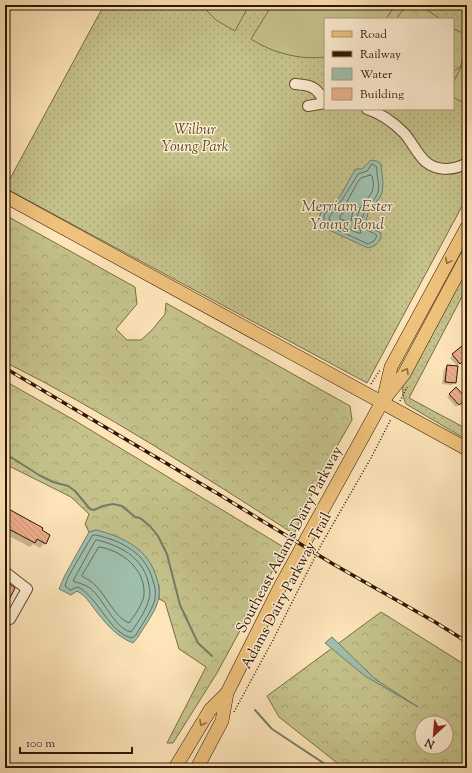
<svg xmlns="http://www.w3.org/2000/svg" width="472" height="773" viewBox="0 0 472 773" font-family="'Sorts Mill Goudy',serif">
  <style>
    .grass { fill: url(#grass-dots); stroke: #7a6c46; fill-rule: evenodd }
    .forest { fill: url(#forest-crowns); stroke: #7a6c46; fill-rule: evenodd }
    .garden { fill: #c5c28b; stroke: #7a6c46 }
    .water { fill: #9fbfad; stroke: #737c68 }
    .shadow { fill: #0003 }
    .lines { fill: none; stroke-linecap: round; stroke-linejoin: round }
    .shore { stroke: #686b56; stroke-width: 1 }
    .stream { stroke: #737c68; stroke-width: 2 }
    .building { fill: url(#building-back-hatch); stroke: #301700 }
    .minor-casing { stroke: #634a2e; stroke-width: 12 }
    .major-casing { stroke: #301700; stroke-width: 14 }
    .path { stroke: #301700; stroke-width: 1.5; stroke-dasharray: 1 2; stroke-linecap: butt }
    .minor { stroke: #feedd2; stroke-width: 10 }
    .major { stroke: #eec27c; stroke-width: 13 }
    .rail-casing { stroke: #301700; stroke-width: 3.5 }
    .rail { stroke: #feedd2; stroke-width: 2; stroke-dasharray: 6; stroke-linecap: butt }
    .oneway { stroke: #8f6c3e }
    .labels { text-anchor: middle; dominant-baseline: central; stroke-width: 3; stroke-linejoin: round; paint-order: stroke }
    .park-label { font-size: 15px; font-style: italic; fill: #5d4a2a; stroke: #feedd2 }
    .street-label { font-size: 15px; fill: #301700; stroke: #feedd2 }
    .water-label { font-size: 16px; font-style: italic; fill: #57523d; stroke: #feedd2 }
  </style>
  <defs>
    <pattern id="grass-dots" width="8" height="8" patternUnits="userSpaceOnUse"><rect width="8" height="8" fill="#c5c28b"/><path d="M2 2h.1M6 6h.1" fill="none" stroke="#aaa676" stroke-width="1.8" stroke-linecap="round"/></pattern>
    <pattern id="forest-crowns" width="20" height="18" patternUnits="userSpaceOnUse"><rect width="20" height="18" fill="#c5c28b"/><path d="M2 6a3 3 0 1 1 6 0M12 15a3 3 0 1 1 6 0" fill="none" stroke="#aaa676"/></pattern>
    <pattern id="building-back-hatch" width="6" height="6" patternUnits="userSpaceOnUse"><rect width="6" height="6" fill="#edae8c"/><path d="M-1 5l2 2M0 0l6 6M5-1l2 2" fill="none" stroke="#cc9577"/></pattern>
  </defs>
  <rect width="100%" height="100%" fill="#fde4b9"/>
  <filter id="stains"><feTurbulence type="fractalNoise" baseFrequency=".005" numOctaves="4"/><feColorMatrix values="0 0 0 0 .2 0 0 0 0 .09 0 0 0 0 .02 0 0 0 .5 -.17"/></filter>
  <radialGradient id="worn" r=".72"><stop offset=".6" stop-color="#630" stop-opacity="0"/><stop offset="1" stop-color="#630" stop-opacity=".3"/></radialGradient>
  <g class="grass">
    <path d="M104,5H467V197L367,383L5,188ZM325,19H453V109H325Z"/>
    <path d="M467,264V287L409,398L467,429V440L406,404C403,398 402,392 403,385Z"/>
  </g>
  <g class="forest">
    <path d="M407,5C425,5 427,11 441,19H396Z"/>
    <path d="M453,26L454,29C461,32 464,33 467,40L461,66L453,72Z"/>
    <path d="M5,215L135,287L137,304L116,329L127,340H141L152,330L165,314L166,303L350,406L352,420L321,474L294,534C200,474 105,412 5,362Z"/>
    <path d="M5,381L74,420L285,548L217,673L173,743H167L206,667L179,649L165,602L159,599V585L96,530L89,532L85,524L89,514L71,497L5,464Z"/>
    <path d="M381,612L467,666V768H346L341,766L279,717L267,696ZM422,723H446V747H422Z"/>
  </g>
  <g class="garden">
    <path d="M201,5H249L235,31L216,20Z"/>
    <path d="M272,5H395L386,19H325V57C299,60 273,53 251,39Z"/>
    <path d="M461,67L467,70V105L453,97V83Z"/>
  </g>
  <g class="water">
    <path d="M371,160L377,161L381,164L383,184L382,193L380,197L368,213L366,221L369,227L381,233C382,241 376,246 368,248L327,229L320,224C317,204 332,208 340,196C346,187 350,177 356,169H362Z"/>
    <path d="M96,530C124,537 149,549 157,579C159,586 160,594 158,601C156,609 151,616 147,623C142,630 139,637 133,643C116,636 107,625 96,611C89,602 86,596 77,591L71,595L59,589L65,575L89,532Z"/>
    <path d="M332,637L375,679L418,707L365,676L325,643Z"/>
  </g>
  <g class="shadow">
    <path d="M467,348V358L457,366L450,358L453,355Z"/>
    <path d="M447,366L455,382L452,385L442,384L444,369Z"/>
    <path d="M456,388L465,399L456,407L447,397Z"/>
    <path d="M5,508L40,531L45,543L40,548L33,544L30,547L5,534Z"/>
  </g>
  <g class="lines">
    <g class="shore">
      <path d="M372,164L377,167C376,176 380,183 378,192C375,203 355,214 365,228C368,232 374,232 377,236L374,241L368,244L329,226L324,223V215L329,209L336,205L342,200L358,174L367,171Z"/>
      <path d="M370,175L372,176C378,197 362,198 358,214C356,222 360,227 361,233H358L329,220C329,211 338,211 344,206C349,200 357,181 361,178C363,177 368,176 370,175Z"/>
      <path d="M352,207L353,209L351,222H349L340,219V216Z"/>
      <path d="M96,535C122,541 146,553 153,581C155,586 156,593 155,599C152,611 142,624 136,635L132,638C109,633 99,598 78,587L70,590L65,586L68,577L92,536Z"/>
      <path d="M97,540C119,545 142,557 148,581C149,586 151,593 149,599C147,609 137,624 131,632C114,628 103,598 90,588C84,584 78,583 73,581L95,541Z"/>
      <path d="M99,547C122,550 146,570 144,595C143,604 134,616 129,623C115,618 106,595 95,585C92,581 86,579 82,576Z"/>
    </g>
    <g class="stream">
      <path d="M5,455L9,456L39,475L53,482L68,486L75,491L90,509L94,510L103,506L113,504L122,506L135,517L140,518L150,526L158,536L167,554L180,605L198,643L212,656"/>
      <path d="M255,710L272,729L331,768"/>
    </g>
  </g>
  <g class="building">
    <path d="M467,342V358L460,364L452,354Z"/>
    <path d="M447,365L458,366L456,383L445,382Z"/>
    <path d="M456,387L467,399L459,405L449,394Z"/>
    <path d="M5,507L43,528L42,530L50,535L46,544L37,539L35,543L5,527Z"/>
    <path d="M5,580L15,588L5,608Z"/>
  </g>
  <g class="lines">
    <defs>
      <g id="minor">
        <path d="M295,84C305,85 313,85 319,93C321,96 321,98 325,100"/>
        <path d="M308,106L325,103"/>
        <path d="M367,109C380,113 394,123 404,133C412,142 417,154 426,162C438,172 455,170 467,163"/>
        <path d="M5,572L27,589L10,619"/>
      </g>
      <g id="major">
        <path d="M5,196L467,449"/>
        <path d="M384,397L391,367L467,227"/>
        <path d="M175,768L210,710L227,693"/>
        <path d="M197,768L222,721L227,693L279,589L382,402L404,374L467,256"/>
      </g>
    </defs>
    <use href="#minor" class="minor-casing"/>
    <use href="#major" class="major-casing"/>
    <g class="path">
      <path d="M463,218L467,211"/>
      <path d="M371,384L380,370"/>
      <path d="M400,401L407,387"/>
      <path d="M234,712L273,640L321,545L371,458L391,419"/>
    </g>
    <use href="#minor" class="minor"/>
    <use href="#major" class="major"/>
    <defs>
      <path id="rail" d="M5,368L220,495L333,564L435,622L467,642"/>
    </defs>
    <use href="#rail" class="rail-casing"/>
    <use href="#rail" class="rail"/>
  </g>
  <defs><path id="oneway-chevron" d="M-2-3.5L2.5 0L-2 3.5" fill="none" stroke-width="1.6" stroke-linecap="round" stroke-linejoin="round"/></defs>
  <g class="oneway">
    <use href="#oneway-chevron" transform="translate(448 261) rotate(118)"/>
    <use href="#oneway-chevron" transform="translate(406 371) rotate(-60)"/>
    <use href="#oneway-chevron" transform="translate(202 723) rotate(120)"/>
  </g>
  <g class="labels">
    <g class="park-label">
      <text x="195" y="130">Wilbur<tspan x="195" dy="17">Young Park</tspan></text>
    </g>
    <g class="street-label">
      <text transform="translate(290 540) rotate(-62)">Southeast Adams Dairy Parkway</text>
      <text transform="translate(287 591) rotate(-62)">Adams Dairy Parkway Trail</text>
    </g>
    <g class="water-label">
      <text x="347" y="207">Merriam Ester<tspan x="347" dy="18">Young Pond</tspan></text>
    </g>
  </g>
  <rect width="472" height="773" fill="none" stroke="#fde4b9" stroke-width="20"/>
  <rect x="6" y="6" width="460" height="761" fill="none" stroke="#301700" stroke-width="2"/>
  <rect x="10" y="10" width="452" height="753" fill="none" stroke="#301700"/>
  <rect x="324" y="18" width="130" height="92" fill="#feedd2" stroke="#ac977e"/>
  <rect x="332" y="31" width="20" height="6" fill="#eec27c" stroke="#ac977e"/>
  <text x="360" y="38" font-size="12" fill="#301700">Road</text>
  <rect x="332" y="51" width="20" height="6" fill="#301700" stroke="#ac977e"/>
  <text x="360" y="58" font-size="12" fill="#301700">Railway</text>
  <rect x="332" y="68" width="20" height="12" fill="#9fbfad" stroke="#ac977e"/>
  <text x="360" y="78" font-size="12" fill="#301700">Water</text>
  <rect x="332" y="88" width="20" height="12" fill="#edae8c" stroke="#ac977e"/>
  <text x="360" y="98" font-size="12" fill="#301700">Building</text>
  <g transform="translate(434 735) rotate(206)"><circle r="19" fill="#feedd2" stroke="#ac977e"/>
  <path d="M0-3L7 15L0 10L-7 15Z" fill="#8f2418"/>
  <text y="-6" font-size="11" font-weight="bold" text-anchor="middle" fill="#301700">N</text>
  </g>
  <path d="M20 747v6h112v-6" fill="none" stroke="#301700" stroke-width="2"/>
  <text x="26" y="747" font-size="12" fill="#301700" stroke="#feedd2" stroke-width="3" paint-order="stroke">100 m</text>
  <rect width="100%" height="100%" filter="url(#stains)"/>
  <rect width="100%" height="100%" fill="url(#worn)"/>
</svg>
